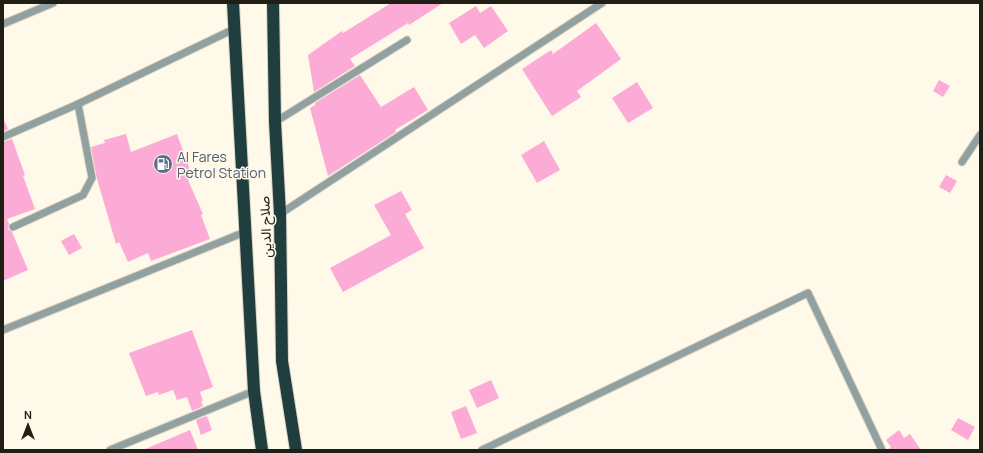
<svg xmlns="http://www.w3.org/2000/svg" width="983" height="453" viewBox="0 0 983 453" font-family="Manrope,Vazirmatn,sans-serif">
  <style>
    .building { fill: #fcabd7 }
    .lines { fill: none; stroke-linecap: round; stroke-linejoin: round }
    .lane-casing { stroke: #dbd6c7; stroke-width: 9 }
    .highway-casing { stroke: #dbd6c7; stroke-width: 14 }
    .lane { stroke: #92a0a0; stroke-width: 7 }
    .highway { stroke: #213e3f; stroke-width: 12 }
    .labels { text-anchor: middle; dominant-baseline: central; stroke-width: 3; stroke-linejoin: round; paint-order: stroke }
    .service-label { font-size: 14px; fill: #4e5e75; stroke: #fef9e9; text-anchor: start }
    .street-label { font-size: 14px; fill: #211e15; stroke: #fef9e9 }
  </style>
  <rect width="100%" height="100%" fill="#fef9e9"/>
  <g class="building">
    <path d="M391,3H443L409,25L408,23L350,59L355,66L314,92L308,55L342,31L343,33Z"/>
    <path d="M476,6L480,13L491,6L508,31L484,48L475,35L461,44L449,23Z"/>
    <path d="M596,23L621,59L577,91L581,97L552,116L522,69L551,50L553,54Z"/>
    <path d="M360,75L381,107L414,87L428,110L395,130L396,132L328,176L310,108L315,105V103Z"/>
    <path d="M939,80L950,86L943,97L933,91Z"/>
    <path d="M637,82L653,108L628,123L612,98Z"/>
    <path d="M3,120H4L8,129L3,132Z"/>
    <path d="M126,134L131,152L177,134L193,178L188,180L203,214L201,215L210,239L151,261L148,253L128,262L119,242L116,244L97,179L91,147L105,143L104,140Z"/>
    <path d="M12,139L25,175L23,176L35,209L7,219L9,224L8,229L12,232L28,270L3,281V142Z"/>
    <path d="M544,141L560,170L537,183L521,155Z"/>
    <path d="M946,175L957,181L950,193L939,187Z"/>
    <path d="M401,191L412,210L405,214L424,248L343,292L330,268L391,235L374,205Z"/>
    <path d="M74,234L82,248L69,255L61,241Z"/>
    <path d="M192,330L213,387L200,392L203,401H201L203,406L192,411L187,397L177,400L173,390L159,395L158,392L146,396L129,353Z"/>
    <path d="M491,380L499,398L477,408L469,390Z"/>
    <path d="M466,406L477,433L461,439L451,412Z"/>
    <path d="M207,416L212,430L201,435L196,420Z"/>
    <path d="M958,418L975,427L968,440L951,430Z"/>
    <path d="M190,430L198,450H143Z"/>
    <path d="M899,430L904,438L910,434L921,450H887L891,447L886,440Z"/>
  </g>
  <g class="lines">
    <defs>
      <g id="lane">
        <path d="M3,24L53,3"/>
        <path d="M275,122L407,40"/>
        <path d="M3,137L78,104L234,29"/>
        <path d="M962,162L980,135"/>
        <path d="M280,214L602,3"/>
        <path d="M13,227L83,195L92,178L78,104"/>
        <path d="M3,330L245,232"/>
        <path d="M110,450L254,391"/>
        <path d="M482,450L808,293L882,450"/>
      </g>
      <g id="highway">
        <path d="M233,3L254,391L262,450"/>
        <path d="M273,3L275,122L280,214L282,361L296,450"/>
      </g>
    </defs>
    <use href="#lane" class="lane-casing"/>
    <use href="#highway" class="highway-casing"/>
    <use href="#lane" class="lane"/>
    <use href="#highway" class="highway"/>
  </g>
  <defs>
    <symbol id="fuel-disc" viewBox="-11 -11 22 22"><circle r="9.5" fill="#5c6f8a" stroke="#fef9e9"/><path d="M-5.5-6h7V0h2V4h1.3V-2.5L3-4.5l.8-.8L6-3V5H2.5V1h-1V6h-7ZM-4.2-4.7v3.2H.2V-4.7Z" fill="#fff"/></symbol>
  </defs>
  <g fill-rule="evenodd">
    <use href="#fuel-disc" x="152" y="153" width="22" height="22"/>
  </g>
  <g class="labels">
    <g class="service-label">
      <text x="177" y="156">Al Fares<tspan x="177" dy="16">Petrol Station</tspan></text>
    </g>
    <g class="street-label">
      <text transform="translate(265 227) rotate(-92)">صلاح الدين</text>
    </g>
  </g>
  <rect width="983" height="453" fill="none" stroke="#211e15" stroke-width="8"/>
  <g transform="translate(28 425)" stroke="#fef9e9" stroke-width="3" paint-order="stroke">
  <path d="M0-3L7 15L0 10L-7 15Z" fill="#211e15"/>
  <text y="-6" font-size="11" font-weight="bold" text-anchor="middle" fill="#211e15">N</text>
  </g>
</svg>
